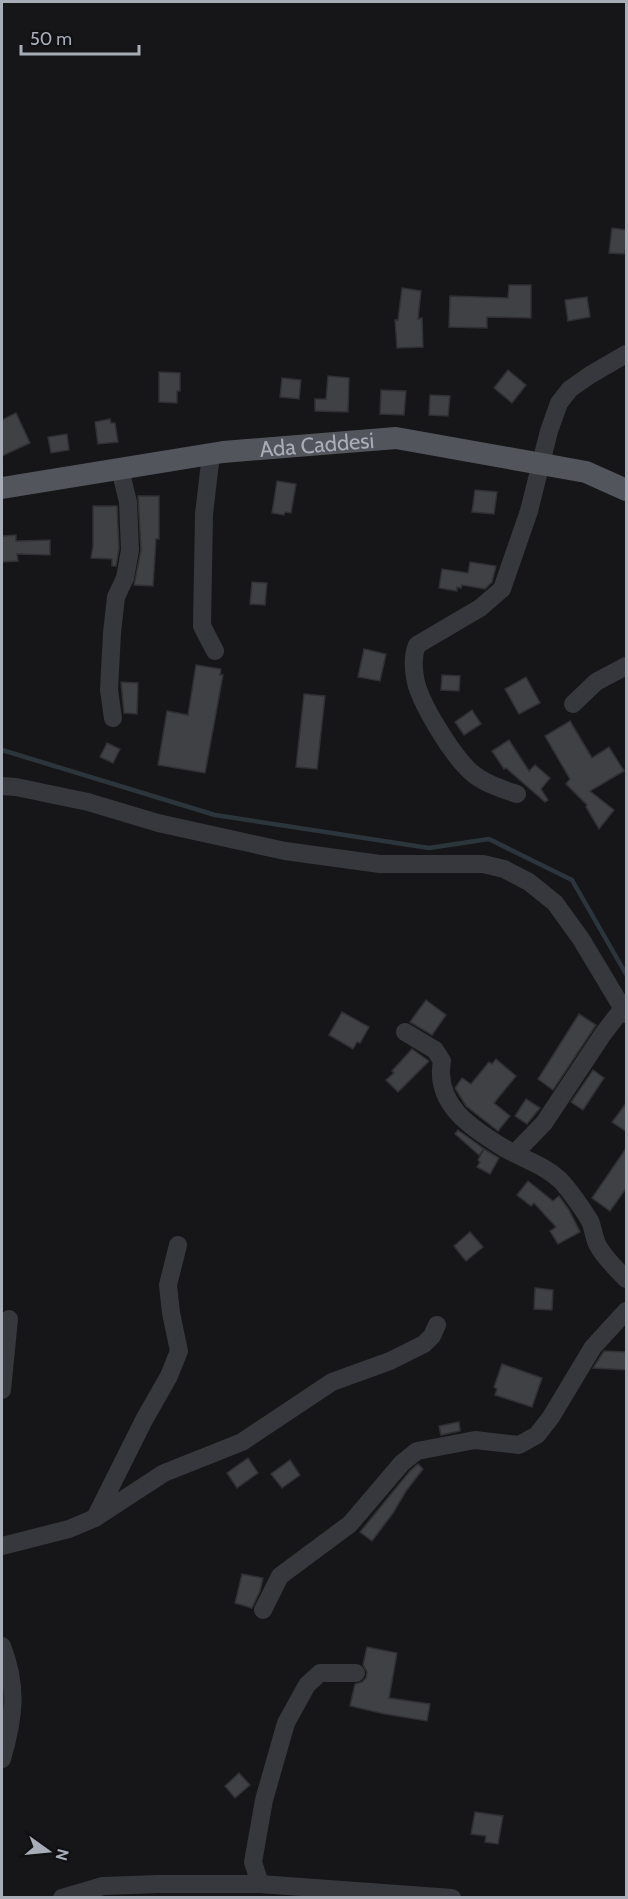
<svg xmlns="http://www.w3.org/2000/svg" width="628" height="1899" viewBox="0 0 628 1899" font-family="Cabin,sans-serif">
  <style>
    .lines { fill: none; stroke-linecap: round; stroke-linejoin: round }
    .stream { stroke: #2c353c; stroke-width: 4.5 }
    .building { fill: #404145; stroke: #303034; stroke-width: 1.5 }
    .minor { stroke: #37383d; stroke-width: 18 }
    .major { stroke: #53555c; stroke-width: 22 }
    .labels { text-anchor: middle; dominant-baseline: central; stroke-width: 5; stroke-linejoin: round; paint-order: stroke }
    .street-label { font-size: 22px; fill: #a8adb8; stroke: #111113 }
  </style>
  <rect width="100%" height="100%" fill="#161618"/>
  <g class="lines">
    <path class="stream" d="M2,750L215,815L429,848L489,839L572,880L626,974"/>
  </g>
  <g class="building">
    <path d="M612,228L627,230L625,254L609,253Z"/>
    <path d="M509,285H531V318L487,317V328L449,327L450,296L508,298Z"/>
    <path d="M402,288L421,291L418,319L422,318L423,347L397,348L395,320H398Z"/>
    <path d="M587,297L590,317L568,321L565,300Z"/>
    <path d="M508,370L526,385L512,403L494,388Z"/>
    <path d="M159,372L180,373V391H177V403L159,402Z"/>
    <path d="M328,376L349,378L348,412L315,411V399H326Z"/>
    <path d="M282,378L301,380L299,399L280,397Z"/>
    <path d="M381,390L406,391L404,415L380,414Z"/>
    <path d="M430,395L450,396L448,416L429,415Z"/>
    <path d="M16,413L30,443L2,456V420Z"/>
    <path d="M110,419L111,423H115L118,442L98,444L95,422Z"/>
    <path d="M67,434L69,450L51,453L48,437Z"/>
    <path d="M277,481L296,484L291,513L285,512L284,515L272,513Z"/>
    <path d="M475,490L497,492L494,514L472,512Z"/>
    <path d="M138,496H159V539H156L153,586L134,585L141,550Z"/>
    <path d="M93,506H117L119,549L116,566H112V559L91,558L93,546Z"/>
    <path d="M16,535V541L50,540V555L17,554L18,561L2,562V536Z"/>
    <path d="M470,562L496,566L492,582L485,589L462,585L461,588L457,587V591L439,588L442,569L468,573Z"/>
    <path d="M252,582L267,583L265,605L250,604Z"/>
    <path d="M364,649L386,654L380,681L358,677Z"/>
    <path d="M196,665L221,669L220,675H223L205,773L158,765L167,711L188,715Z"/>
    <path d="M442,675L460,676L459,691L441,690Z"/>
    <path d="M526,677L540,703L519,714L505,689Z"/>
    <path d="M121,682L138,683L137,714L124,713Z"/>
    <path d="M304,694L325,696L317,769L296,767Z"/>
    <path d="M472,710L481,724L464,735L455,722Z"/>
    <path d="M570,721L592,758L609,747L624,771L590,791L614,810L599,829L586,807L587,805L566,784L570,779L545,736Z"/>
    <path d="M509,740L529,771L535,765L550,778L541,789L548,800L545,802L506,768L504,769L492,751Z"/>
    <path d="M107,743L120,749L113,763L100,757Z"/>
    <path d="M426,1000L446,1015L432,1035L410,1022Z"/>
    <path d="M342,1012L369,1027L360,1043L357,1042L353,1049L329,1035Z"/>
    <path d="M579,1014L596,1025L553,1090L538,1079Z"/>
    <path d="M412,1049L429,1061L398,1092L386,1080L394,1073L392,1071Z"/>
    <path d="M496,1059L516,1076L494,1103L510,1116L498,1131L466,1106L455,1088L462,1078L471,1084L489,1062L492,1064Z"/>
    <path d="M593,1070L604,1078L583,1110L571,1102Z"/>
    <path d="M526,1099L540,1108L527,1124L515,1116Z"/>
    <path d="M627,1102V1132L612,1122Z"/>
    <path d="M458,1130L484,1149L479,1155L455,1134Z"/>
    <path d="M627,1147V1187L610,1211L592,1198Z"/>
    <path d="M484,1149L499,1158L490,1174L477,1167L480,1162L478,1160Z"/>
    <path d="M528,1181L553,1201L559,1196L569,1210L580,1232L558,1244L550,1231L556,1227L534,1203L531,1206L517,1195Z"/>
    <path d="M470,1232L483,1247L466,1261L454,1246Z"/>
    <path d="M535,1288L553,1290L552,1310L534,1309Z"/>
    <path d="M604,1351L627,1352V1370L593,1368Z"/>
    <path d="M502,1364L542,1378L532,1407L495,1395L497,1389L494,1387Z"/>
    <path d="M459,1422L460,1431L441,1435L439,1426Z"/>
    <path d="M248,1458L258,1473L237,1488L227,1473Z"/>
    <path d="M290,1460L300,1475L282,1488L271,1474Z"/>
    <path d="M418,1464L423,1469L406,1491L393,1513L372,1541L360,1532L410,1471Z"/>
    <path d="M242,1574L263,1578L260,1591L252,1608L235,1603Z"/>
    <path d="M367,1647L397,1653L389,1698L430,1704L427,1721L385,1714L350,1706L355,1684L362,1682L366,1678L367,1672L363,1665Z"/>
    <path d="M239,1773L250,1785L235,1798L225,1786Z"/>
    <path d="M475,1812L503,1816L498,1844L485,1842L486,1836L471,1834Z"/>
  </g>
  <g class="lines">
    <g class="minor">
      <path d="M211,454L204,514L202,626L215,651"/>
      <path d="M573,704L596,682L626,666"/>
      <path d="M113,718L109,690L112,633L116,597L125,578L130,550L128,502L120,469"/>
      <path d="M2,786L16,787L88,802L158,823L285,851L380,864H483L504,869L529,882L555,903L581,939L626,1014"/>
      <path d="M517,794C502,789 483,783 471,772C453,756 418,701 415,677C413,666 413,655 417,645L480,608L502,589L529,511L549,431L559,403L570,389L590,375L626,354"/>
      <path d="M405,1032L435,1050L442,1061C434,1104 471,1128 504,1148C523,1159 544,1165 560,1180C569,1189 584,1211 590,1221C593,1228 594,1237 597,1244C603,1256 616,1269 626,1279"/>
      <path d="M515,1153L544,1123L603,1034L623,1008"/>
      <path d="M2,1390L9,1319"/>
      <path d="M95,1518L144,1420L169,1376L179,1351L171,1313L168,1285L178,1245"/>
      <path d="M2,1546L69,1529L95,1518L164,1473L242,1442L332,1382L390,1361L424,1344L432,1336L437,1325"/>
      <path d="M263,1610L280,1576L350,1524L402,1463L417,1451L475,1440L519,1445L537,1435L551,1417L593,1347L626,1311"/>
      <path d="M2,1646C18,1687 14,1718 2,1759"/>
      <path d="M260,1884L253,1862L264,1800L286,1723L307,1685L320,1673H356"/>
      <path d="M62,1898L103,1886L158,1884H260L452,1898"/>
    </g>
    <path class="major" id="s1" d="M2,488L223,452L396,438L586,472L626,490"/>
  </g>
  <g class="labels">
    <g class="street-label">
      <text stroke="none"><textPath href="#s1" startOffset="318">Ada Caddesi</textPath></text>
    </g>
  </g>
  <rect width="628" height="1899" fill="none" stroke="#a8adb8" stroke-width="6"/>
  <g transform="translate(48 1851) rotate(105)" stroke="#111113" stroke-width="4.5" paint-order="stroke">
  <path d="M0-4.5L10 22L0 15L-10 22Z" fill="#a8adb8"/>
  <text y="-9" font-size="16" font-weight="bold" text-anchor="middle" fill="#a8adb8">N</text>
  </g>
  <path d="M21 45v9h118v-9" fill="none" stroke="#a8adb8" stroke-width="3"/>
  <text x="30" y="45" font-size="18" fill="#a8adb8" stroke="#111113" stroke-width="4.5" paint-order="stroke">50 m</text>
</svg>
